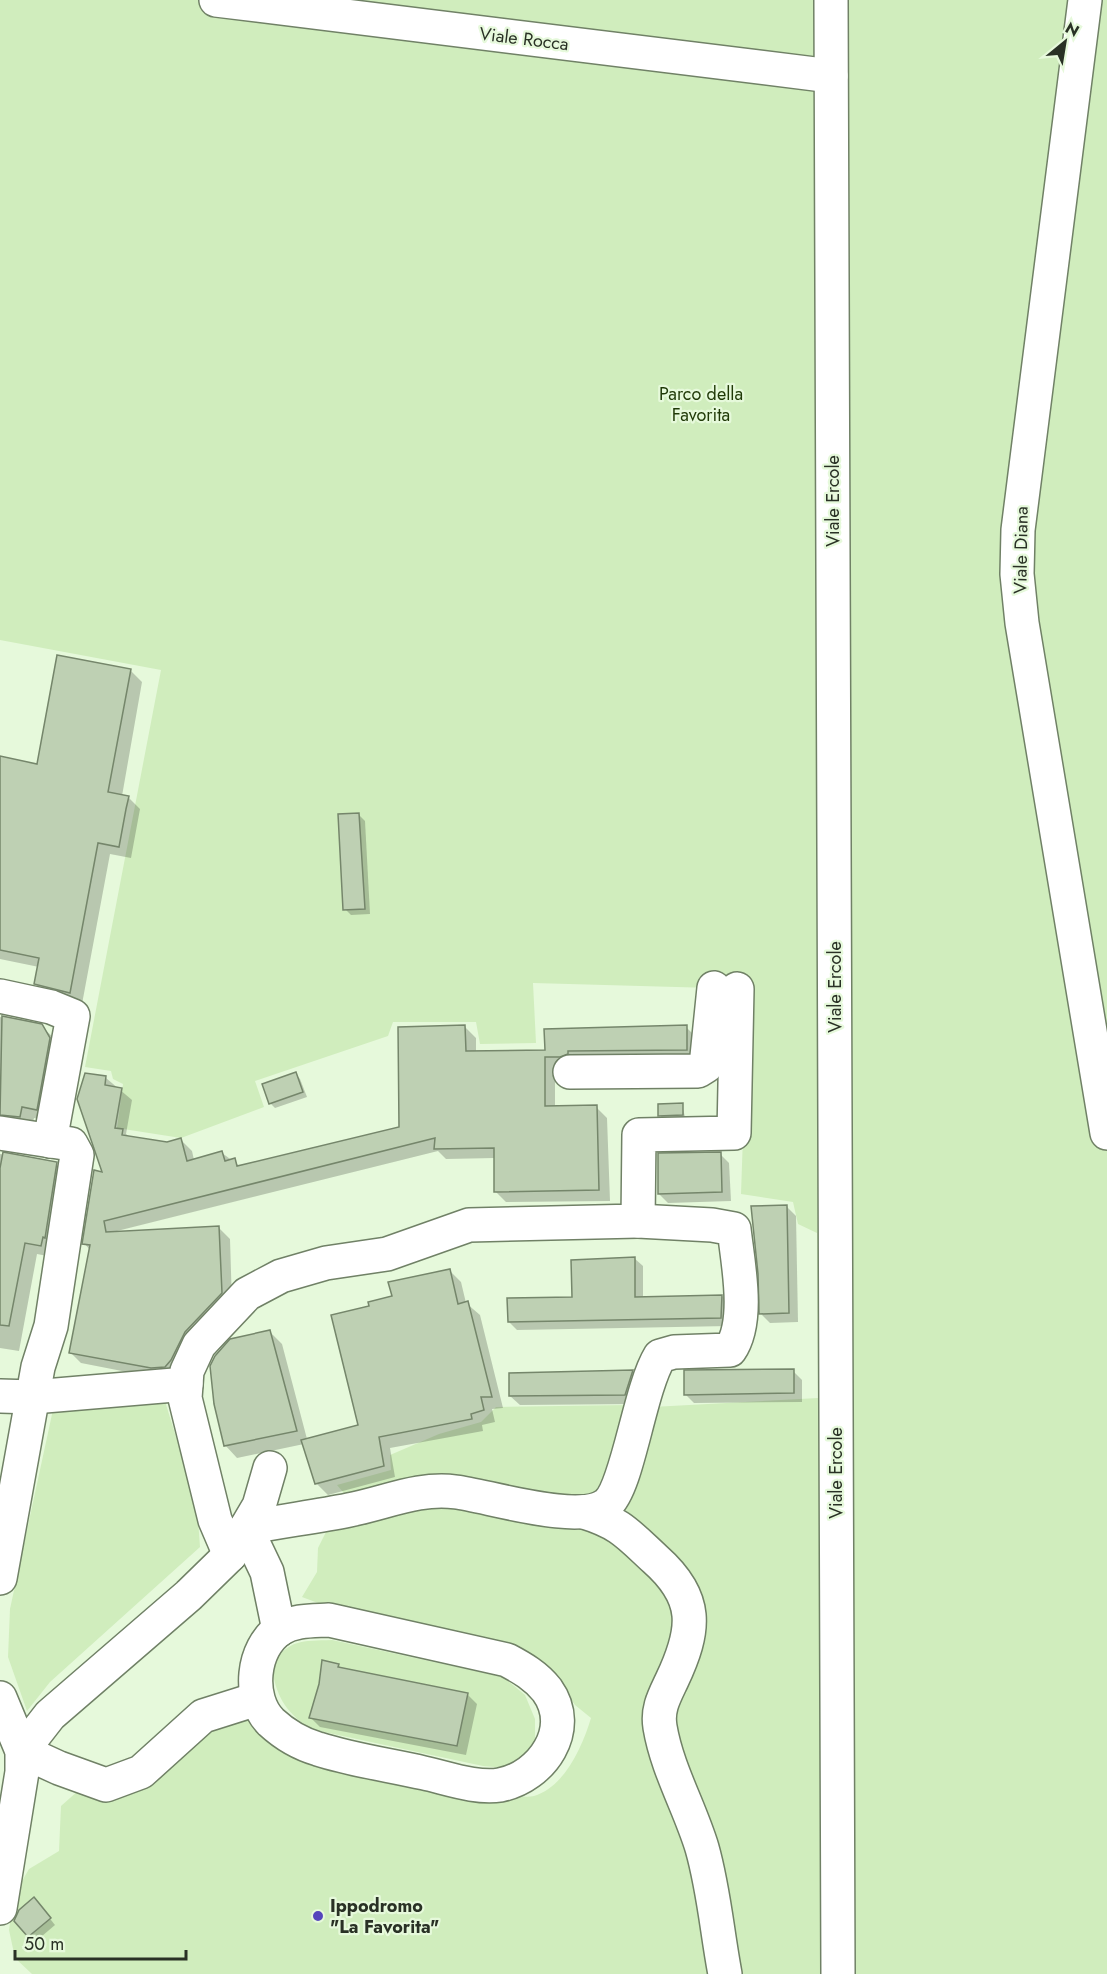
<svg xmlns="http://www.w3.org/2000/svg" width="1107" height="1974" viewBox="0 0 1107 1974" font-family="Jost,sans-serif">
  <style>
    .green { fill: #d0edbd }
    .shadow { fill: #0003 }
    .building { fill: #bed0b3; stroke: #75866b; stroke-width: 1.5 }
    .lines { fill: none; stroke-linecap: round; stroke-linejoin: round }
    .minor-casing { stroke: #708166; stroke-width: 36 }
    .minor { stroke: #fff; stroke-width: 33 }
    .poi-dot { fill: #5545bc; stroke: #e6f9db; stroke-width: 2 }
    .labels { text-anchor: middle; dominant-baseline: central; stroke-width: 4.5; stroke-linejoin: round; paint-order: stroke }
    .street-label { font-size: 18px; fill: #293125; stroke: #e6f9db }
    .park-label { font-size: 18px; fill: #1f3907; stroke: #e6f9db }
    .poi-label { font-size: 18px; font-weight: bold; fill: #293125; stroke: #e6f9db; text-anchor: start }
  </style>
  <rect width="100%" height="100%" fill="#e6f9db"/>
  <g class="green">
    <path d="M0,0H1107V1974H32L15,1958L9,1930L14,1895L29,1869L59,1851L61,1806L79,1790L106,1799L129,1794L146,1785L198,1735L248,1717C259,1728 271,1744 285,1751C344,1782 436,1794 502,1795C512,1795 525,1798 534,1796C565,1787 583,1745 591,1718L575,1705L555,1676L497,1641L318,1603L302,1597L317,1572L318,1548L329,1526L365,1523L445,1503L624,1515L626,1495L652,1407L818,1398L817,1233L798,1224L793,1202L741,1194L748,989L533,983L536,1043L480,1044L476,1022H393L388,1036L255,1081L264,1107L181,1138L117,1128L123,1084L113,1079L111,1071L85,1067L161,670L0,640Z"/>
    <path d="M164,1398L197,1505L200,1547L50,1682L27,1711L8,1657L10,1609L54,1405Z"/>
    <path d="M630,1405L610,1478L591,1498H348L337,1485L391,1470L390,1455L439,1434L481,1422L496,1407Z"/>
    <path d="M332,1640L503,1677L525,1695L535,1719V1744L524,1760L505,1768L483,1766L310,1729C283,1709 277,1697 271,1665C290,1639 301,1641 332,1640Z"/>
  </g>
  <g class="shadow">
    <path d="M130,670L142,682L122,796L128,797L140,809L131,858L110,854L82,1004L48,996L35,984L39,967L0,959V758L38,766Z"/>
    <path d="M359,815L365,821L370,914L351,915L345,909Z"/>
    <path d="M0,1017L41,1026L54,1038L48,1121L34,1118L32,1128L0,1131Z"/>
    <path d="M465,1027L476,1038V1052L546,1051L686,1027L697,1038L698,1060L555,1067V1108L596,1107L607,1118L610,1201L506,1202L495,1191V1158L446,1159L438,1151L113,1232L219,1228L230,1239L232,1304L163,1379L81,1363L70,1352L90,1250L84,1243L105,1174L78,1099L106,1078L132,1100L126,1134L130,1137L167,1143L181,1140L192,1151L194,1160L222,1153L241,1167L401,1128Z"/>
    <path d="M296,1074L300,1079L307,1097L275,1108L270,1103Z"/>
    <path d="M682,1105L685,1117L662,1118L660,1115Z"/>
    <path d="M0,1154L56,1164L68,1176L53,1257L37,1254L19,1351L0,1348Z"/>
    <path d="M720,1154L729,1163L731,1201L668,1203L659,1194Z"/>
    <path d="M787,1207L796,1216L798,1322L770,1323L761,1314Z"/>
    <path d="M634,1258L643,1266V1298L722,1296L730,1304L729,1326L517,1330L509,1322L573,1299Z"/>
    <path d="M449,1270L461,1282L466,1303L480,1315L503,1408L492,1409L495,1422L482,1425L483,1431L390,1448L395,1477L328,1495L316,1483L304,1444L237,1458L225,1445L270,1332L282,1344L307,1439L360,1426L371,1307Z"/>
    <path d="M633,1371L642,1380L634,1404L520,1405L510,1396V1375Z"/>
    <path d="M793,1371L802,1380V1402L694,1403L685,1394Z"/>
    <path d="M338,1665L342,1669L468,1695L477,1704L466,1755L320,1727L311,1718Z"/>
    <path d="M39,1905L55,1925L35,1942L29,1936Z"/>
  </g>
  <g class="building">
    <path d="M57,655L131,669L108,792L129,796L126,809L119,847L98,843L70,993L34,984L39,958L0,950V756L37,764Z"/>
    <path d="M359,813L365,909L343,910L338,814Z"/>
    <path d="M2,1016L42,1024L50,1038L37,1110L22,1107L20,1117L0,1115Z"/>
    <path d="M465,1025L466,1051L545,1050L544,1029L687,1025V1050L568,1051V1054L560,1057H545V1106L597,1105L599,1190L494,1192V1148L434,1149L435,1138L104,1221L106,1232L219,1226L222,1293L185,1332L171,1360L165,1367L151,1368L69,1353L90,1245L82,1244L94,1170L102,1172L77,1099L85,1073L106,1076L105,1085L122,1088L115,1128L123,1129L122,1135L167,1142L181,1138L187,1161L222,1151L225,1161L235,1158L237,1166L399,1127L398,1027Z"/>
    <path d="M296,1072L303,1092L269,1104L262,1084Z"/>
    <path d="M683,1103V1115L658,1116V1104Z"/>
    <path d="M3,1152L57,1162L45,1238L43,1237L41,1246L25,1243L9,1326L0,1325V1168Z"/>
    <path d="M721,1152L722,1192L658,1194V1153Z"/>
    <path d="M787,1205L789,1313L759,1314L758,1274L751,1206Z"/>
    <path d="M635,1257V1297L722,1295L721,1318L508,1322L507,1298L572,1297L571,1260Z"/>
    <path d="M450,1269L458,1304L468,1301L492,1397H481L484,1410L471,1414L472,1419L379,1437L384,1466L315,1484L301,1440L358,1425L331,1315L369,1306L368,1302L392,1296L388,1282Z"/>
    <path d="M270,1330L297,1431L224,1446L214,1404L210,1366L215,1356L230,1339Z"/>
    <path d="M794,1369V1393L684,1395V1370Z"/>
    <path d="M633,1370L625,1395L509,1396V1373Z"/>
    <path d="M322,1660L339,1664L338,1667L468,1693L457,1746L309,1718L319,1684Z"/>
    <path d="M34,1897L51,1918L28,1937L14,1921L19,1910Z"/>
  </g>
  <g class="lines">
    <defs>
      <g id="minor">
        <path d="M216,0L831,76"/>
        <path d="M831,0L838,1974"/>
        <path d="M1085,0L1018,530L1017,574L1022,623L1107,1133"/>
        <path d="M0,996L51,1007L73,1016L50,1141"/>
        <path d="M570,1072L698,1071L706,1066L714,988"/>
        <path d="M0,1133L71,1144L77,1155L51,1326L38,1367L0,1578"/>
        <path d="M0,1396L33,1397L186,1384"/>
        <path d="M584,1512C620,1523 628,1534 655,1559C699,1598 696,1629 672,1680C664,1697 657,1709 660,1727C667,1769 690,1808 702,1848C714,1890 717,1932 725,1974"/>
        <path d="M230,1555L215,1520L185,1398L187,1371L199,1345L247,1294L281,1276L326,1263L387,1254L469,1225L638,1221L639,1135L734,1133L737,989"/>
        <path d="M329,1620L507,1660C522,1668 536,1676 547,1690C575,1729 542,1777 500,1785C477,1789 447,1778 424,1773C389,1765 352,1760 318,1749C301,1744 284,1734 271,1722C247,1698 252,1648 280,1629C295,1620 312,1621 329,1620Z"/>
        <path d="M279,1630L267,1572L246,1528C280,1521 315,1517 349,1510C386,1503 418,1487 456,1492C488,1496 582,1526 607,1504C628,1487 639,1390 660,1356L674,1352L730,1350C750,1321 738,1264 734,1229L712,1225L638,1221"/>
        <path d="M0,1698L22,1751V1772L0,1908"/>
        <path d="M257,1699L203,1716L141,1772L106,1785L59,1768L22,1751L50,1715L189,1595L230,1555L259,1506L270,1468"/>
      </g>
    </defs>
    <use href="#minor" class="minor-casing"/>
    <use href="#minor" class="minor"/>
  </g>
  <circle class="poi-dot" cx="318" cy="1916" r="6"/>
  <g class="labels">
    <g class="street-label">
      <text transform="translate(524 39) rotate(7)">Viale Rocca</text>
      <text transform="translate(833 501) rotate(-90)">Viale Ercole</text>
      <text transform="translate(1021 550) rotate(-89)">Viale Diana</text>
      <text transform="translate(835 987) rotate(-90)">Viale Ercole</text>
      <text transform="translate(836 1473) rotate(-90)">Viale Ercole</text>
    </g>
    <g class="park-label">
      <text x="701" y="394">Parco della<tspan x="701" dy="21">Favorita</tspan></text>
    </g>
    <g class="poi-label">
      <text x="330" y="1906">Ippodromo<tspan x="330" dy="21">"La Favorita"</tspan></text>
    </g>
  </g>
  <g transform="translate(1065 42) rotate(30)" stroke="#e6f9db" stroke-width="4.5" paint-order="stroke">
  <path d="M0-4.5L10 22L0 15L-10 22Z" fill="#293125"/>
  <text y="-9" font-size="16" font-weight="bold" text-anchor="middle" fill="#293125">N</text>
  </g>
  <path d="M15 1950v9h171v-9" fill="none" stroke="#293125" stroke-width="3"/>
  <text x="24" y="1950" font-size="18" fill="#293125" stroke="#e6f9db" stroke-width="4.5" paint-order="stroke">50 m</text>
</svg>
